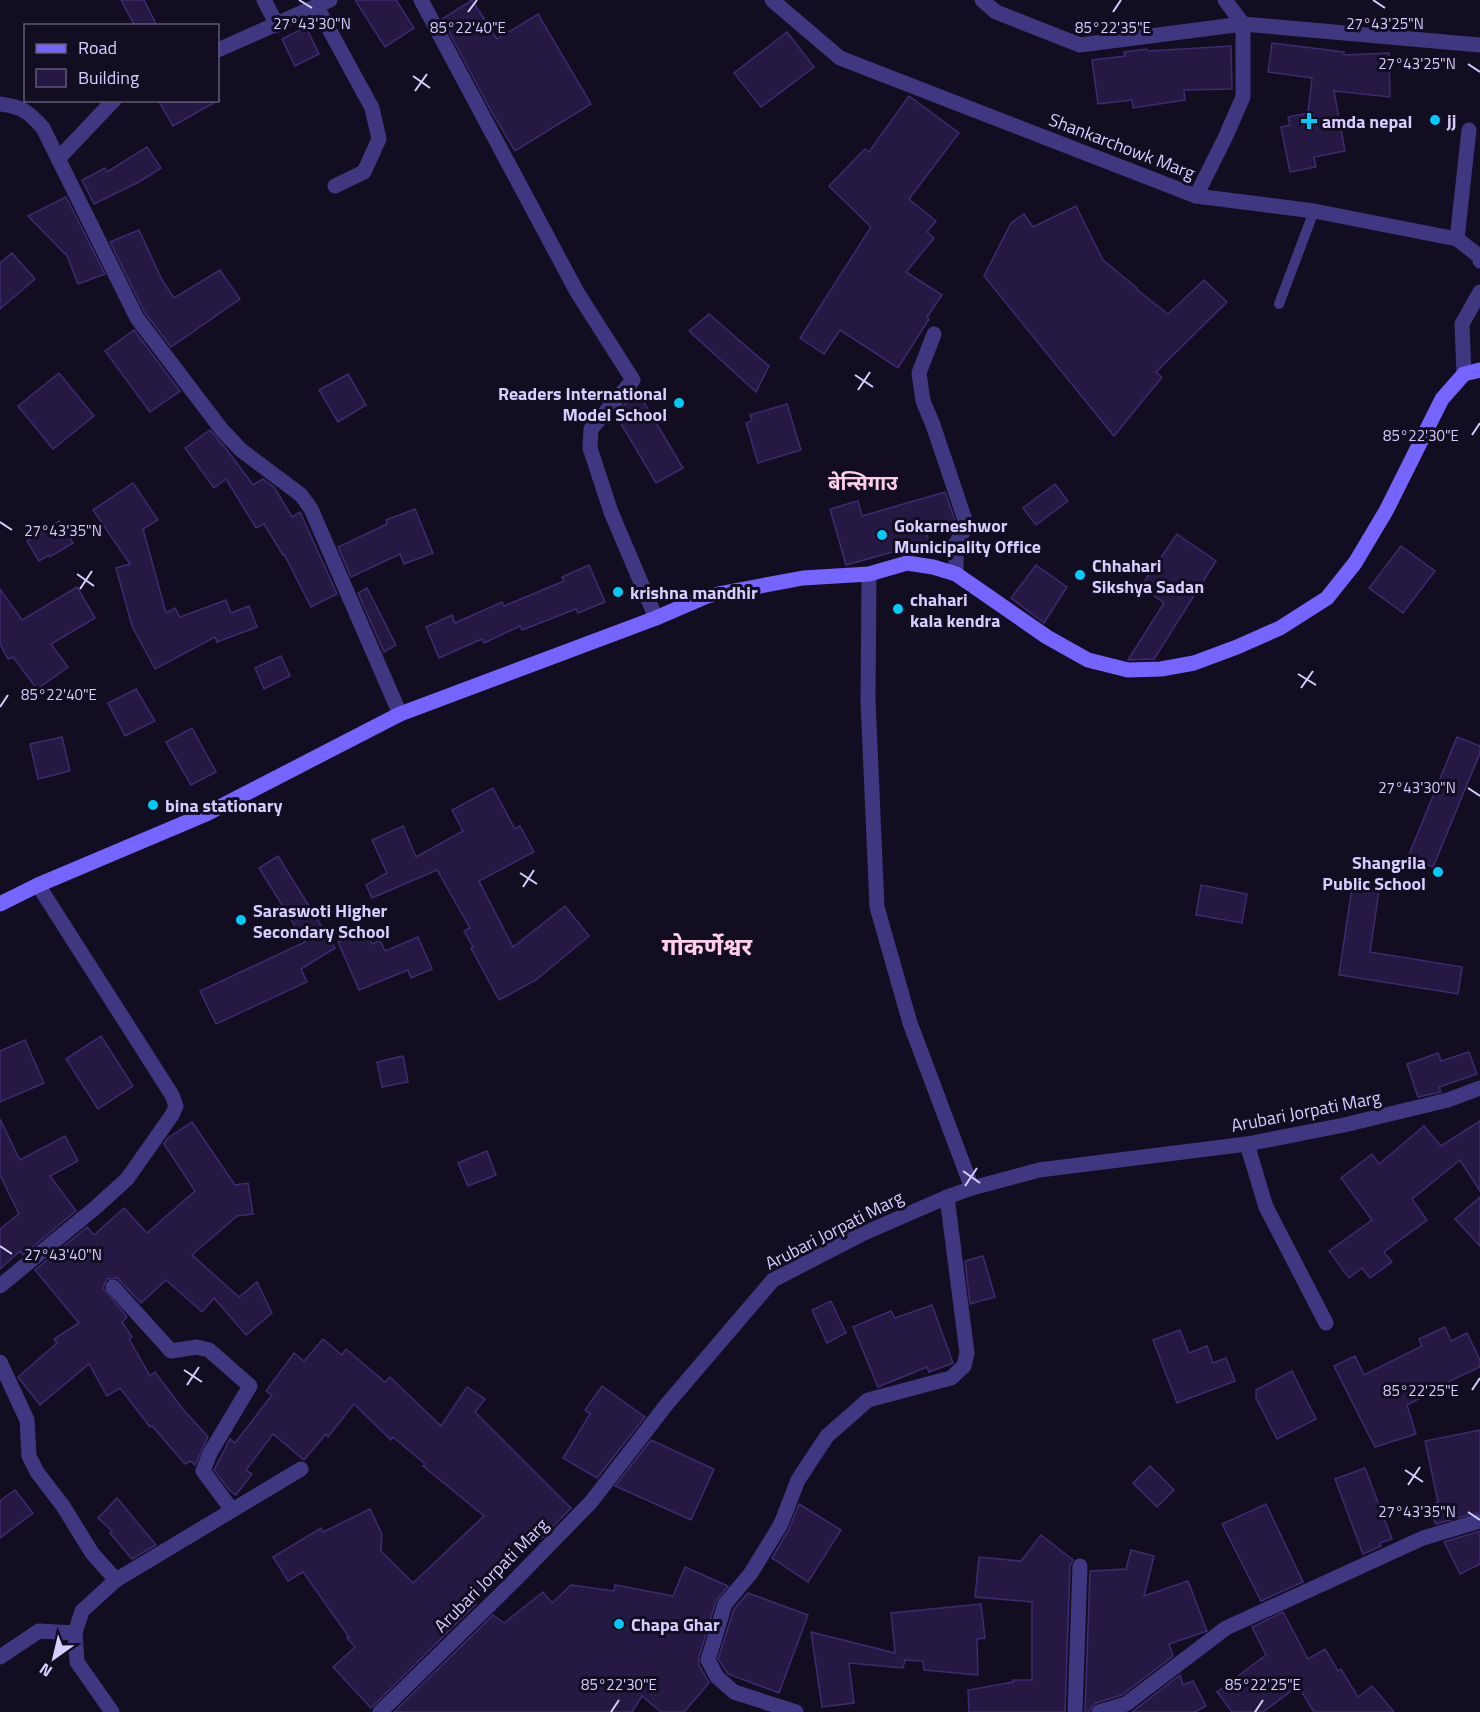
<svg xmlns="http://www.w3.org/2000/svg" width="1480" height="1712" viewBox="0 0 1480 1712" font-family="'Titillium Web','Noto Sans Devanagari',sans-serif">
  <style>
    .building { fill: #251943; stroke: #3e2a6f; stroke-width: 1.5 }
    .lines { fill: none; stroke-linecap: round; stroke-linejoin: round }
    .service { stroke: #403781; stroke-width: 10 }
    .minor { stroke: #403781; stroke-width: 15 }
    .secondary { stroke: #7664ff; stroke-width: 15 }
    .ticks { fill: none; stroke: #d7cdff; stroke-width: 2 }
    .poi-dot { fill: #00caf8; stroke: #120d21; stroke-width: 2 }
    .labels { text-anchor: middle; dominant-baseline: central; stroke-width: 6; stroke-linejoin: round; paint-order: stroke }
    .poi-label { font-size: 18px; font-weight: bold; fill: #d7cdff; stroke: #120d21; text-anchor: start }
    .street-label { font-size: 18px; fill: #d7cdff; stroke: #120d21 }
    .neighbourhood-label { font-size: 20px; font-weight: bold; fill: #ffcfea; stroke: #120d21 }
    .district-label { font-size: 24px; font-weight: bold; fill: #ffcfea; stroke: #120d21 }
    .ticks-label { font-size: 15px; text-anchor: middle; fill: #d7cdff; stroke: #120d21; stroke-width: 6; stroke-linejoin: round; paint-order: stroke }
  </style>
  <rect width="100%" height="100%" fill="#120d21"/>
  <g class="building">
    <path d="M121,0H144L157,26H135Z"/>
    <path d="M355,0H396L414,28L385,47Z"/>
    <path d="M472,0L497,39L538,14L591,104L515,151L491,111L442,19Z"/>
    <path d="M306,27L319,54L295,66L282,39Z"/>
    <path d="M787,32L814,67L761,107L734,73Z"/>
    <path d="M1272,43L1344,52V55L1389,53L1390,97L1334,91L1345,151L1314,157L1316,167L1290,172L1281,127L1290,125L1288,117L1308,113L1312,78L1268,72Z"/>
    <path d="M1231,46L1232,89L1184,90L1185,100L1133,108L1132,100L1098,104L1092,60L1125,56L1124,52L1147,49L1148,51Z"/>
    <path d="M909,96L959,133L909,199L936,221L927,232L934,238L906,272L942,295L927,317L929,319L898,368L840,330L824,354L800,338L871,227L829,186L865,149L869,152Z"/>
    <path d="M158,100H219L173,126Z"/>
    <path d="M147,147L161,168L139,182L94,204L82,180L105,168L107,172Z"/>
    <path d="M66,197L105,274L78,284L66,253L65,254L28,216Z"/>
    <path d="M1076,206L1103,260L1137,288L1136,289L1168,314L1204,280L1227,302L1156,372L1162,377L1114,436L984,276L1011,223L1024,214L1033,227Z"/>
    <path d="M139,230L162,280L174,298L220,270L240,299L171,347L145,313L110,242Z"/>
    <path d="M12,253L35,279L0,309V263Z"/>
    <path d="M709,314L769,366L756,392L689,331Z"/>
    <path d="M134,330L180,391L150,412L105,351Z"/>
    <path d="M59,373L94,416L53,449L18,406Z"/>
    <path d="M348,374L366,405L338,422L319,390Z"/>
    <path d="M640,396L683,468L656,483L616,415L625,404Z"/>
    <path d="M787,404L801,450L758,463L746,423L752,421L750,415Z"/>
    <path d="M210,430L227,450L253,485L263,479L274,487L292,517L300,512L337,594L311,607L284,554L283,555L264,524L256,528L226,479L214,488L185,448Z"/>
    <path d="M133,483L158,520L143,529L166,613L175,608L180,617L226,600L231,613L249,606L257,627L217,642L215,637L155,669L132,626L116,568L130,564L93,510Z"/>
    <path d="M1055,484L1068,501L1036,525L1023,508Z"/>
    <path d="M945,492L955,520L925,528L929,542L846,565L830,509L858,501L862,516Z"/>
    <path d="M415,509L433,553L404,564L400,554L351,577L338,547L387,524L386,520Z"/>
    <path d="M59,521L73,543L50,557L49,555L39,561L27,541Z"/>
    <path d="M1177,534L1216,561L1154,659L1128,660L1164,603L1141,586Z"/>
    <path d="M1401,546L1435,571L1403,613L1369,588Z"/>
    <path d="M589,565L605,602L578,613L576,609L522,630L520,626L484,643L482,639L439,658L426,627L452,615L455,623L502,602L504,606L564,581L562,577Z"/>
    <path d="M1036,565L1067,587L1044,623L1011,598Z"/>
    <path d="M77,587L95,618L51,644L68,667L37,689L13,657L8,659L0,644V589L22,620Z"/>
    <path d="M367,588L396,645L384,652L358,593Z"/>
    <path d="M281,656L290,676L264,689L255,668Z"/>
    <path d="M136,689L155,721L125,736L108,703Z"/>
    <path d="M192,728L216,772L191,785L166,742Z"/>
    <path d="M62,737L70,771L38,779L30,744Z"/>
    <path d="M1457,737L1480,746V753L1433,867L1408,857Z"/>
    <path d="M493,788L515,829L520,826L534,852L479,881L513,947L565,906L589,936L536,980L499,1000L471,948L473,947L464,931L470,928L437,870L372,898L366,885L387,873L372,840L403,826L416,857L463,831L452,810Z"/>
    <path d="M278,856L335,948L301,969L307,982L216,1024L200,991L305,942L259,868Z"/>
    <path d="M1201,885L1247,894L1242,923L1196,915Z"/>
    <path d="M1352,887L1379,891L1370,952L1462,967L1458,994L1339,975Z"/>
    <path d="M366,930L372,944L380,940L385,951L418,937L432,969L411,978L408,970L359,990L338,942Z"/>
    <path d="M101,1036L133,1086L98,1109L66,1059Z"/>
    <path d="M25,1040L44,1083L0,1102V1051Z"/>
    <path d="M1469,1052L1477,1074L1439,1087L1441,1092L1418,1097L1407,1064L1438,1053L1441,1061Z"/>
    <path d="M403,1056L408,1082L382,1087L377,1062Z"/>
    <path d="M0,1119L20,1160L65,1136L78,1161L50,1176L76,1211L23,1255L20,1251L0,1269V1229L19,1214L0,1175Z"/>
    <path d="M1480,1121V1191L1460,1160L1412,1199L1427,1220L1384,1252L1392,1262L1370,1278L1362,1268L1349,1278L1329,1251L1372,1220L1341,1178L1372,1154L1379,1164L1424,1126L1441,1146Z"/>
    <path d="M192,1122L235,1185L248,1183L253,1214L237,1216L192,1255L239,1297L257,1282L272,1313L246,1335L214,1298L202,1312L166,1280L141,1303L117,1278L107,1279L103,1288L127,1317L122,1322L132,1337L129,1339L150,1376L155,1372L182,1408L208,1437L195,1465L190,1461L185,1464L152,1426L150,1427L120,1388L107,1396L89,1364L40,1405L18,1377L57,1343L54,1339L79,1323L35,1270L87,1227L94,1235L124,1208L147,1233L195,1191L164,1144L168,1138Z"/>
    <path d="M487,1151L496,1175L468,1186L458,1163Z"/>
    <path d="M1480,1197V1246L1455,1219Z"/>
    <path d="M983,1256L995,1297L970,1304L965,1261Z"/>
    <path d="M831,1301L846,1333L827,1343L812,1310Z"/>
    <path d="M932,1305L953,1363L929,1372L927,1367L878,1387L853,1327L891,1311L895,1318Z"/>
    <path d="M1445,1327L1451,1341L1467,1333L1480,1360V1367L1435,1388L1436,1390L1407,1405L1416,1434L1375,1447L1334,1366L1355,1356L1364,1375L1422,1346L1419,1339Z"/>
    <path d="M1180,1330L1189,1353L1207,1346L1213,1363L1226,1358L1235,1381L1177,1403L1153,1340Z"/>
    <path d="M323,1339L342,1355L346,1349L385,1382L390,1377L441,1426L467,1387L485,1399L475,1412L571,1508L542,1538L538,1535L470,1600L476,1604L371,1708L333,1667L355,1647L347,1638L349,1637L303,1572L288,1581L273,1557L321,1528L323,1532L370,1509L382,1534L381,1551L413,1583L484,1516L423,1466L425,1464L393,1437L391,1440L354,1404L328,1437L326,1434L304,1460L273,1434L246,1470L252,1474L236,1495L229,1490L214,1470L230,1439L235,1443L272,1395L266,1391L294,1353L304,1361Z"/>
    <path d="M1292,1371L1316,1419L1277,1439L1256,1398V1390Z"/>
    <path d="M602,1386L645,1417L597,1478L563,1458L590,1414L585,1410Z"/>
    <path d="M1480,1430V1512L1436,1524L1428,1508L1438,1502L1425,1441Z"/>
    <path d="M651,1440L714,1469L691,1520L615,1486Z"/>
    <path d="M1150,1466L1174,1490L1157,1507L1133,1483Z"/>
    <path d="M1365,1468L1392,1539L1380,1543L1381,1546L1363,1554L1335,1479Z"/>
    <path d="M15,1490L33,1513L0,1538V1501Z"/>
    <path d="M117,1498L156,1545L132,1559L110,1533L112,1531L98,1518Z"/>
    <path d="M799,1504L841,1530L808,1582L772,1558L789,1529Z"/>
    <path d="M1266,1504L1303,1582L1261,1601L1222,1524Z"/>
    <path d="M1480,1531V1564L1460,1574L1444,1542Z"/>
    <path d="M1041,1535L1073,1560L1070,1566L1065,1712H969L968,1690L1013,1682V1680H1032V1602L975,1597L979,1557L1021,1561Z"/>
    <path d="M1131,1550L1154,1556L1144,1596L1188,1581L1207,1631L1169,1644L1173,1656L1122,1695L1096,1703L1092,1706L1089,1712H1085L1090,1571L1126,1569Z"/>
    <path d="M685,1567L728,1586L716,1601L699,1657V1665L709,1683L684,1712H661L642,1696L632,1712H394L493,1615L504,1623L543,1592L552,1603L571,1585L614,1591L615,1585L673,1596Z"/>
    <path d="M748,1593L808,1615L779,1693L728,1674L718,1659L734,1609Z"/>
    <path d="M981,1604L985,1638L977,1639L978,1675L924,1670L923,1661L905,1660L903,1668L849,1663L854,1703L822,1707L811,1632L895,1653L891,1613Z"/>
    <path d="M1283,1612L1308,1659L1325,1649L1338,1671L1341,1669L1358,1697L1372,1686L1394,1712H1314L1298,1686L1263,1712H1232L1217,1692L1266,1655L1252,1627Z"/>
    <path d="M1180,1675L1183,1685L1193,1681L1206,1706L1195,1712H1132Z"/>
  </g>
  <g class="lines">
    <path class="service" d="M1279,304L1314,211"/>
    <g class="minor">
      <path d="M264,0L277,25"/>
      <path d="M421,0L577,292L633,380L591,429L590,448L611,512L656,618"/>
      <path d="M772,0L840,58L1196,196L1314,211L1457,239L1479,256L1480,261"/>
      <path d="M982,0L996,12L1080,45L1243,24L1480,45"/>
      <path d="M317,7L372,108L379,139L364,172L335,186"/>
      <path d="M218,50L330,0"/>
      <path d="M0,104C22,107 28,111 43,128L137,318L222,430L241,450L301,495L311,509L400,714"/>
      <path d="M58,159L114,100"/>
      <path d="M1196,196L1225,138L1243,97V24L1225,0"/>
      <path d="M1457,239L1469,130"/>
      <path d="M934,334L919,373L923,401L933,425L967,526L956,543V574"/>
      <path d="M1464,374L1462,324L1480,292"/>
      <path d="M869,574L868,701L877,907L910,1023L972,1188"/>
      <path d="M1247,1144L1266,1207L1326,1323"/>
      <path d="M0,1286L95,1208L127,1179L172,1115L176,1106L172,1095L38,885"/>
      <path d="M113,1287L171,1351L197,1347L209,1350L250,1386L210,1453L203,1471L232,1510"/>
      <path d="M0,1362L27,1420L29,1456L37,1472L63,1506L92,1553L116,1580L82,1611L75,1633L77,1662L112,1712"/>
      <path d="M116,1580L301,1469"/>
      <path d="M0,1657L39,1631L75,1633"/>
      <path d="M380,1712L515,1580L591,1502L667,1404L773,1280L860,1235L947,1197L972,1188L1039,1170L1247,1144L1344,1125L1448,1100L1480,1088"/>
      <path d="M796,1712L734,1692L717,1677L708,1660L725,1604L751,1573L781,1524L798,1480L827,1436L868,1400L951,1378L964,1366L967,1353L947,1197"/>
      <path d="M1075,1712L1080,1566"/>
      <path d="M1099,1712L1126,1704L1226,1628L1423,1538L1480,1521"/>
    </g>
    <path class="secondary" d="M0,904L38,885L206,814L400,714L656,618L707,596L803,578L869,574L907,563L933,567L956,574L1047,637L1088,660L1128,670L1161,669L1194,663L1237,647L1280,628L1327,598L1355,563L1386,511L1442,399L1464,374L1480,370"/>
  </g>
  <path class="ticks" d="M299,0L312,8M1373,0L1385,8M468,12L477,0M1113,12L1121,0M1468,64L1480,72M413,76L430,88M415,91L427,74M855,375L873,387M858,390L870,372M1472,435L1480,423M0,522L12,530M77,574L94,586M80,589L92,571M1298,674L1316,685M1301,688L1313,671M0,707L8,695M1468,788L1480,796M520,873L537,884M523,887L534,870M963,1171L980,1183M965,1186L977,1168M0,1246L12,1254M184,1370L202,1382M187,1385L199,1367M1472,1390L1480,1378M1405,1470L1423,1482M1408,1485L1420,1467M1468,1512L1480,1520M611,1712L619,1700M1255,1712L1263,1700"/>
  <g class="poi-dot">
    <circle cx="1435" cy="120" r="6"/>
    <path d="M1306 112h6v6h6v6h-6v6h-6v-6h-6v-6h6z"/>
    <circle cx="679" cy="403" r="6"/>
    <circle cx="882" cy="535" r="6"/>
    <circle cx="1080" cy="575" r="6"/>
    <circle cx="618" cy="592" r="6"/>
    <circle cx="898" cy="609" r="6"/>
    <circle cx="153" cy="805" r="6"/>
    <circle cx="1438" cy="872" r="6"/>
    <circle cx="241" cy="920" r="6"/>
    <circle cx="619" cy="1624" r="6"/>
  </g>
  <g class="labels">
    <g class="poi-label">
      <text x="1447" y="120">jj</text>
      <text x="1322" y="121">amda nepal</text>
      <text x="667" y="393" text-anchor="end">Readers International<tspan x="667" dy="21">Model School</tspan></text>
      <text x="894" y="525">Gokarneshwor<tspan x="894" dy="21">Municipality Office</tspan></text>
      <text x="1092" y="565">Chhahari<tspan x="1092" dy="21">Sikshya Sadan</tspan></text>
      <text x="630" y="592">krishna mandhir</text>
      <text x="910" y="599">chahari<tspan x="910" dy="21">kala kendra</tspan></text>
      <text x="165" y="805">bina stationary</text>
      <text x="1426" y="862" text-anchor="end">Shangrila<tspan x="1426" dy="21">Public School</tspan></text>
      <text x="253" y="910">Saraswoti Higher<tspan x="253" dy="21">Secondary School</tspan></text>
      <text x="631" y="1624">Chapa Ghar</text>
    </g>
    <g class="street-label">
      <text transform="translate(1122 146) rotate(21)">Shankarchowk Marg</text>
      <text transform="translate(1306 1111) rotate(-11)">Arubari Jorpati Marg</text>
      <text transform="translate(834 1230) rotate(-27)">Arubari Jorpati Marg</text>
      <text transform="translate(491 1575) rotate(-45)">Arubari Jorpati Marg</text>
    </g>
    <g class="neighbourhood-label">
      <text x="863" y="482">बेन्सिगाउ</text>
    </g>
    <g class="district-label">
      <text x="707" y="946">गोकर्णेश्वर</text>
    </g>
  </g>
  <g class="ticks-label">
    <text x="312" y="29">27°43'30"N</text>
    <text x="1385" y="29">27°43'25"N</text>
    <text x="468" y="33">85°22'40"E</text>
    <text x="1113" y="33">85°22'35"E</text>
    <text x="1417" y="69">27°43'25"N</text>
    <text x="1421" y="441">85°22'30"E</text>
    <text x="63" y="536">27°43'35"N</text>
    <text x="59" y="700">85°22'40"E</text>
    <text x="1417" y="793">27°43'30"N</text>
    <text x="63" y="1260">27°43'40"N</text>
    <text x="1421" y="1396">85°22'25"E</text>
    <text x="1417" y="1517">27°43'35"N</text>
    <text x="619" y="1690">85°22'30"E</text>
    <text x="1263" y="1690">85°22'25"E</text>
  </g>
  <rect x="24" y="24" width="195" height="78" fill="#120d21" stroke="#615a7a" stroke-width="1.5"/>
  <rect x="36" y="44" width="30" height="9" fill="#7664ff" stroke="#615a7a" stroke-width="1.5"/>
  <text x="78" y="54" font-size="18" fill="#d7cdff">Road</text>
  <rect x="36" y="69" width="30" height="18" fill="#251943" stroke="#615a7a" stroke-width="1.5"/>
  <text x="78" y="84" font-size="18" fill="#d7cdff">Building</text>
  <g transform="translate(54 1658) rotate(214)" stroke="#120d21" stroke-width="4.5" paint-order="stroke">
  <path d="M0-4.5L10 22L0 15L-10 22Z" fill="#d7cdff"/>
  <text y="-9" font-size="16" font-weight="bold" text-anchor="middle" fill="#d7cdff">N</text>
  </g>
</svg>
